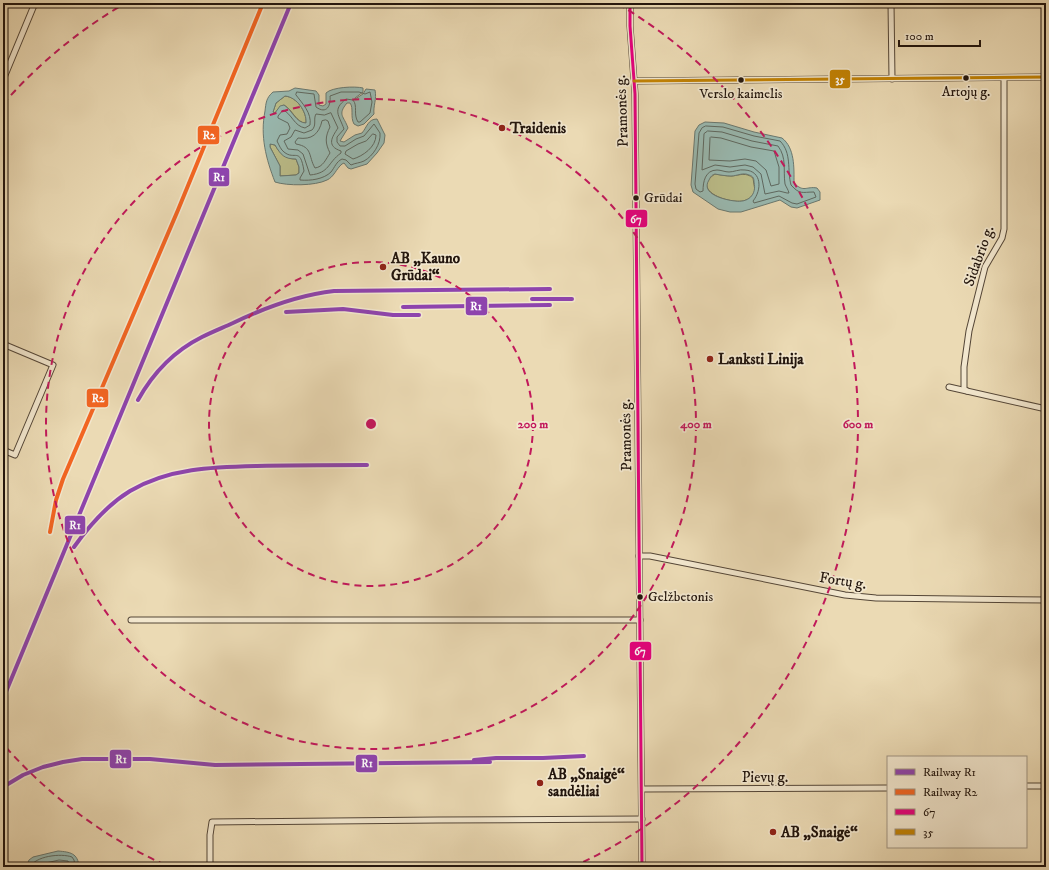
<svg xmlns="http://www.w3.org/2000/svg" width="1049" height="870" viewBox="0 0 1049 870" font-family="'IM FELL DW Pica',serif">
  <style>
    .green { fill: #bcbe8a; stroke: #6f6a4c }
    .water { fill: #99bab2; stroke: #697870; fill-rule: evenodd }
    .lines { fill: none; stroke-linecap: round; stroke-linejoin: round }
    .shore { stroke: #5e6860; stroke-width: 1 }
    .street-casing { stroke: #544637; stroke-width: 7 }
    .street { stroke: #f2e7ce; stroke-width: 5 }
    .bus-1-casing { stroke: #f2e7ce; stroke-width: 6 }
    .bus-2-casing { stroke: #f2e7ce; stroke-width: 6 }
    .bus-1 { stroke: #e5007d; stroke-width: 3 }
    .bus-2 { stroke: #c28203; stroke-width: 3 }
    .rail-1-casing { stroke: #f2e7ce; stroke-width: 7 }
    .rail-2-casing { stroke: #f2e7ce; stroke-width: 7 }
    .rail-1 { stroke: #8e44ad; stroke-width: 4 }
    .rail-2 { stroke: #f26522; stroke-width: 4 }
    .ring { fill: none; stroke: #c2185b; stroke-width: 2; stroke-dasharray: 7 5 }
    .bus-dot { fill: #22150d; stroke: #f2e7ce; stroke-width: 1.5 }
    .poi-dot { fill: #8f2418; stroke: #f2e7ce; stroke-width: 1.5 }
    .labels { text-anchor: middle; dominant-baseline: central; stroke-width: 3.5; stroke-linejoin: round; paint-order: stroke }
    .bus-label { font-size: 14px; fill: #22150d; stroke: #f2e7ce }
    .street-label { font-size: 15px; fill: #22150d; stroke: #f2e7ce }
    .poi-label { font-size: 15px; font-weight: bold; fill: #22150d; stroke: #f2e7ce; text-anchor: start }
    .centre { fill: #c2185b; stroke: #f2e7ce; stroke-width: 2 }
    .ring-label { font-size: 12px; text-anchor: middle; font-weight: bold; fill: #c2185b; stroke: #f2e7ce; stroke-width: 3.5; stroke-linejoin: round; paint-order: stroke }
    .line-badge { stroke: #f2e7ce; stroke-width: 1.5 }
    .badge-label { font-size: 11px; text-anchor: middle; font-weight: bold; fill: #fff }
  </style>
  <rect width="100%" height="100%" fill="#ebdab4"/>
  <filter id="stains"><feTurbulence type="fractalNoise" baseFrequency=".005" numOctaves="4"/><feColorMatrix values="0 0 0 0 .2 0 0 0 0 .09 0 0 0 0 .02 0 0 0 .5 -.17"/></filter>
  <radialGradient id="worn" r=".72"><stop offset=".6" stop-color="#630" stop-opacity="0"/><stop offset="1" stop-color="#630" stop-opacity=".3"/></radialGradient>
  <g class="green">
    <path d="M285,96C297,97 307,112 306,123C296,123 293,110 284,105L279,108L275,113L273,112L276,103Z"/>
    <path d="M270,144L275,145C280,154 286,159 296,159L299,167V173L296,175L280,176V166L270,147Z"/>
    <path d="M715,174C721,175 726,176 732,176C740,175 746,172 753,178L755,191C753,195 750,199 746,200C736,205 699,195 708,180C711,177 712,176 715,174Z"/>
  </g>
  <g class="water">
    <path d="M295,88L316,91L319,95V105L323,106L326,104V93C332,87 355,86 363,88V92L355,98V99L363,94L366,89L375,90C377,99 373,106 374,114L364,124L358,126L354,124C350,117 354,108 350,103H347C337,115 344,116 348,128L340,141L344,142L355,135L362,133C367,127 368,119 377,119L385,135L384,143L377,153L367,164L351,169L348,168L344,163L342,164C336,169 334,177 327,180C315,186 287,186 275,182C266,159 260,136 265,111C266,103 266,98 273,92L289,91ZM285,96C297,97 307,112 306,123C296,123 292,110 284,105L280,106L275,113L273,112L276,103ZM270,144L275,145C281,155 284,159 296,159L299,167V173L296,175L280,176V166L270,147Z"/>
    <path d="M705,122L724,123L754,132L782,138C795,148 794,168 794,183C804,193 806,186 817,188L820,192V200L797,208L791,207L780,200L741,212H730L718,209L693,192L691,185L695,131L699,125ZM715,174C720,175 726,176 731,176C737,176 743,172 749,175C753,176 754,178 754,182C757,195 748,203 735,201C725,200 700,194 709,180C711,176 712,175 715,174Z"/>
    <path d="M58,851C70,852 78,853 79,867H26L29,860L33,857Z"/>
  </g>
  <g class="lines">
    <g class="shore">
      <path d="M297,92L314,94L316,107C327,115 331,105 330,96L341,92H359L365,94L370,92L372,102L370,113L360,122H358C353,114 358,106 353,100L346,99C332,110 339,115 344,129L337,137V142L340,146H345L356,139L364,136L374,124L380,133C381,144 373,156 364,161C360,163 355,163 351,165L346,160L342,159C336,162 335,167 331,172C324,179 311,181 300,180V178L304,171C300,146 295,161 284,152C281,150 279,145 277,141L280,135L287,134L290,128L288,123L278,118V116L283,110C292,114 294,126 305,128L310,125C312,113 302,103 296,95Z"/>
      <path d="M331,113L338,128C332,137 326,146 341,151V153C327,163 330,173 310,175L303,154L298,150L288,149L284,141L291,137L295,130L304,133L312,130C317,125 313,119 316,114L324,115Z"/>
      <path d="M326,120L328,121L330,127C325,137 325,143 330,153C326,159 323,167 315,168C308,156 313,147 296,144L295,142L298,138C312,140 319,134 322,121Z"/>
      <path d="M706,126L723,127L754,136L780,141C792,153 787,170 791,185C800,195 802,192 814,192L816,197L797,204L792,203L779,196L754,203L753,201C762,190 762,171 745,170C739,169 734,172 729,172C725,172 721,170 717,170C705,170 703,182 703,191L700,192L696,189L695,184L699,133L702,128Z"/>
      <path d="M708,131L722,132L752,141L778,146C787,158 783,170 785,184C786,187 788,189 789,193H787L779,191L765,194L761,174L753,167L745,165L730,167L715,165L702,170L704,134Z"/>
      <path d="M373,134L376,135C376,147 363,156 353,159L345,154L346,151L358,144L366,141Z"/>
      <path d="M711,137L721,138L751,147L774,151L779,167V184L771,186L766,170L756,161L745,159L730,161L709,160L710,138Z"/>
      <path d="M30,867C35,856 61,853 72,857L74,860L75,867"/>
      <path d="M35,867L37,865L59,860L68,861L70,867"/>
    </g>
    <defs>
      <g id="street">
        <path d="M630,3V26L635,94L642,867"/>
        <path d="M891,3L892,79"/>
        <path d="M3,80L35,3"/>
        <path d="M634,81L1046,77"/>
        <path d="M3,344L53,365L15,455L3,450"/>
        <path d="M949,387L1046,409"/>
        <path d="M967,391L964,389V367L969,331L985,267L1002,238L1004,229V78"/>
        <path d="M639,556H650L845,595L876,598L1046,600"/>
        <path d="M131,620H640"/>
        <path d="M1026,786H1046"/>
        <path d="M642,789L888,788"/>
        <path d="M210,867V835L212,822L438,820L642,819"/>
      </g>
    </defs>
    <use href="#street" class="street-casing"/>
    <use href="#street" class="street"/>
    <defs>
      <path id="bus-1" d="M630,3V26L635,94L642,867"/>
      <path id="bus-2" d="M634,81L1046,77"/>
    </defs>
    <use href="#bus-1" class="bus-1-casing"/>
    <use href="#bus-2" class="bus-2-casing"/>
    <use href="#bus-1" class="bus-1"/>
    <use href="#bus-2" class="bus-2"/>
    <defs>
      <g id="rail-1">
        <path d="M532,299H572"/>
        <path d="M403,307L550,305"/>
        <path d="M286,312L343,309L393,315H419"/>
        <path d="M138,400C153,373 174,351 202,337C212,332 222,328 233,323C264,308 299,295 334,291L550,289"/>
        <path d="M74,547C89,526 107,505 130,491C169,468 213,467 257,466C293,465 330,465 367,465"/>
        <path d="M3,699L291,3"/>
        <path d="M474,760L496,758H543L584,756"/>
        <path d="M3,787L23,775L43,767L63,762L82,759H150L215,765L490,762"/>
      </g>
      <path id="rail-2" d="M50,532L56,500L63,479L178,210L263,3"/>
    </defs>
    <use href="#rail-1" class="rail-1-casing"/>
    <use href="#rail-2" class="rail-2-casing"/>
    <use href="#rail-1" class="rail-1"/>
    <use href="#rail-2" class="rail-2"/>
  </g>
  <g class="ring">
    <circle cx="371" cy="424" r="162"/>
    <circle cx="371" cy="424" r="325"/>
    <path d="M165 865A487 487 0 0 1 3 744M3 104A487 487 0 0 1 124 4M618 4A487 487 0 0 1 577 865"/>
  </g>
  <g class="bus-dot">
    <circle cx="966" cy="78" r="3.5"/>
    <circle cx="741" cy="80" r="3.5"/>
    <circle cx="636" cy="198" r="3.5"/>
    <circle cx="640" cy="597" r="3.5"/>
  </g>
  <g class="poi-dot">
    <circle cx="502" cy="128" r="4"/>
    <circle cx="383" cy="267" r="4"/>
    <circle cx="710" cy="359" r="4"/>
    <circle cx="540" cy="783" r="4"/>
    <circle cx="773" cy="832" r="4"/>
  </g>
  <g class="labels">
    <g class="bus-label">
      <text x="966" y="92">Artojų g.</text>
      <text x="741" y="94">Verslo kaimelis</text>
      <text x="644" y="198" text-anchor="start">Grūdai</text>
      <text x="648" y="597" text-anchor="start">Gelžbetonis</text>
    </g>
    <g class="street-label">
      <text transform="translate(622 111) rotate(-92)">Pramonės g.</text>
      <text transform="translate(979 256) rotate(-70)">Sidabrio g.</text>
      <text transform="translate(626 435) rotate(-91)">Pramonės g.</text>
      <text transform="translate(843 581) rotate(9)">Fortų g.</text>
      <text x="765" y="777">Pievų g.</text>
    </g>
    <g class="poi-label">
      <text x="510" y="128">Traidenis</text>
      <text x="391" y="258">AB „Kauno<tspan x="391" dy="17">Grūdai“</tspan></text>
      <text x="718" y="359">Lanksti Linija</text>
      <text x="548" y="774">AB „Snaigė“<tspan x="548" dy="17">sandėliai</tspan></text>
      <text x="781" y="832">AB „Snaigė“</text>
    </g>
  </g>
  <circle cx="371" cy="424" r="6" class="centre"/>
  <g class="ring-label">
    <text x="533" y="428">200 m</text>
    <text x="696" y="428">400 m</text>
    <text x="858" y="428">600 m</text>
  </g>
  <g class="line-badge">
    <rect x="829" y="69" width="22" height="20" rx="4" fill="#c28203"/>
    <rect x="197" y="125" width="23" height="20" rx="4" fill="#f26522"/>
    <rect x="208" y="167" width="22" height="20" rx="4" fill="#8e44ad"/>
    <rect x="625" y="209" width="23" height="19" rx="4" fill="#e5007d"/>
    <rect x="465" y="296" width="23" height="20" rx="4" fill="#8e44ad"/>
    <rect x="86" y="388" width="23" height="20" rx="4" fill="#f26522"/>
    <rect x="64" y="515" width="22" height="20" rx="4" fill="#8e44ad"/>
    <rect x="629" y="641" width="23" height="20" rx="4" fill="#e5007d"/>
    <rect x="109" y="749" width="23" height="20" rx="4" fill="#8e44ad"/>
    <rect x="355" y="754" width="23" height="19" rx="4" fill="#8e44ad"/>
  </g>
  <g class="badge-label">
    <text x="840" y="83">35</text>
    <text x="209" y="139">R2</text>
    <text x="219" y="181">R1</text>
    <text x="636" y="223">67</text>
    <text x="476" y="310">R1</text>
    <text x="98" y="402">R2</text>
    <text x="75" y="529">R1</text>
    <text x="640" y="655">67</text>
    <text x="121" y="763">R1</text>
    <text x="367" y="767">R1</text>
  </g>
  <rect width="1049" height="870" fill="none" stroke="#ebdab4" stroke-width="16"/>
  <rect x="4" y="4" width="1041" height="862" fill="none" stroke="#22150d" stroke-width="2"/>
  <rect x="8" y="8" width="1033" height="854" fill="none" stroke="#22150d"/>
  <rect x="887" y="756" width="140" height="92" fill="#f2e7ce" stroke="#9f9381"/>
  <rect x="895" y="769" width="20" height="6" fill="#8e44ad" stroke="#9f9381"/>
  <text x="923" y="776" font-size="12" fill="#22150d">Railway R1</text>
  <rect x="895" y="789" width="20" height="6" fill="#f26522" stroke="#9f9381"/>
  <text x="923" y="796" font-size="12" fill="#22150d">Railway R2</text>
  <rect x="895" y="809" width="20" height="6" fill="#e5007d" stroke="#9f9381"/>
  <text x="923" y="816" font-size="12" fill="#22150d">67</text>
  <rect x="895" y="829" width="20" height="6" fill="#c28203" stroke="#9f9381"/>
  <text x="923" y="836" font-size="12" fill="#22150d">35</text>
  <path d="M899 40v6h81v-6" fill="none" stroke="#22150d" stroke-width="2"/>
  <text x="905" y="40" font-size="12" fill="#22150d" stroke="#f2e7ce" stroke-width="3" paint-order="stroke">100 m</text>
  <rect width="100%" height="100%" filter="url(#stains)"/>
  <rect width="100%" height="100%" fill="url(#worn)"/>
</svg>
